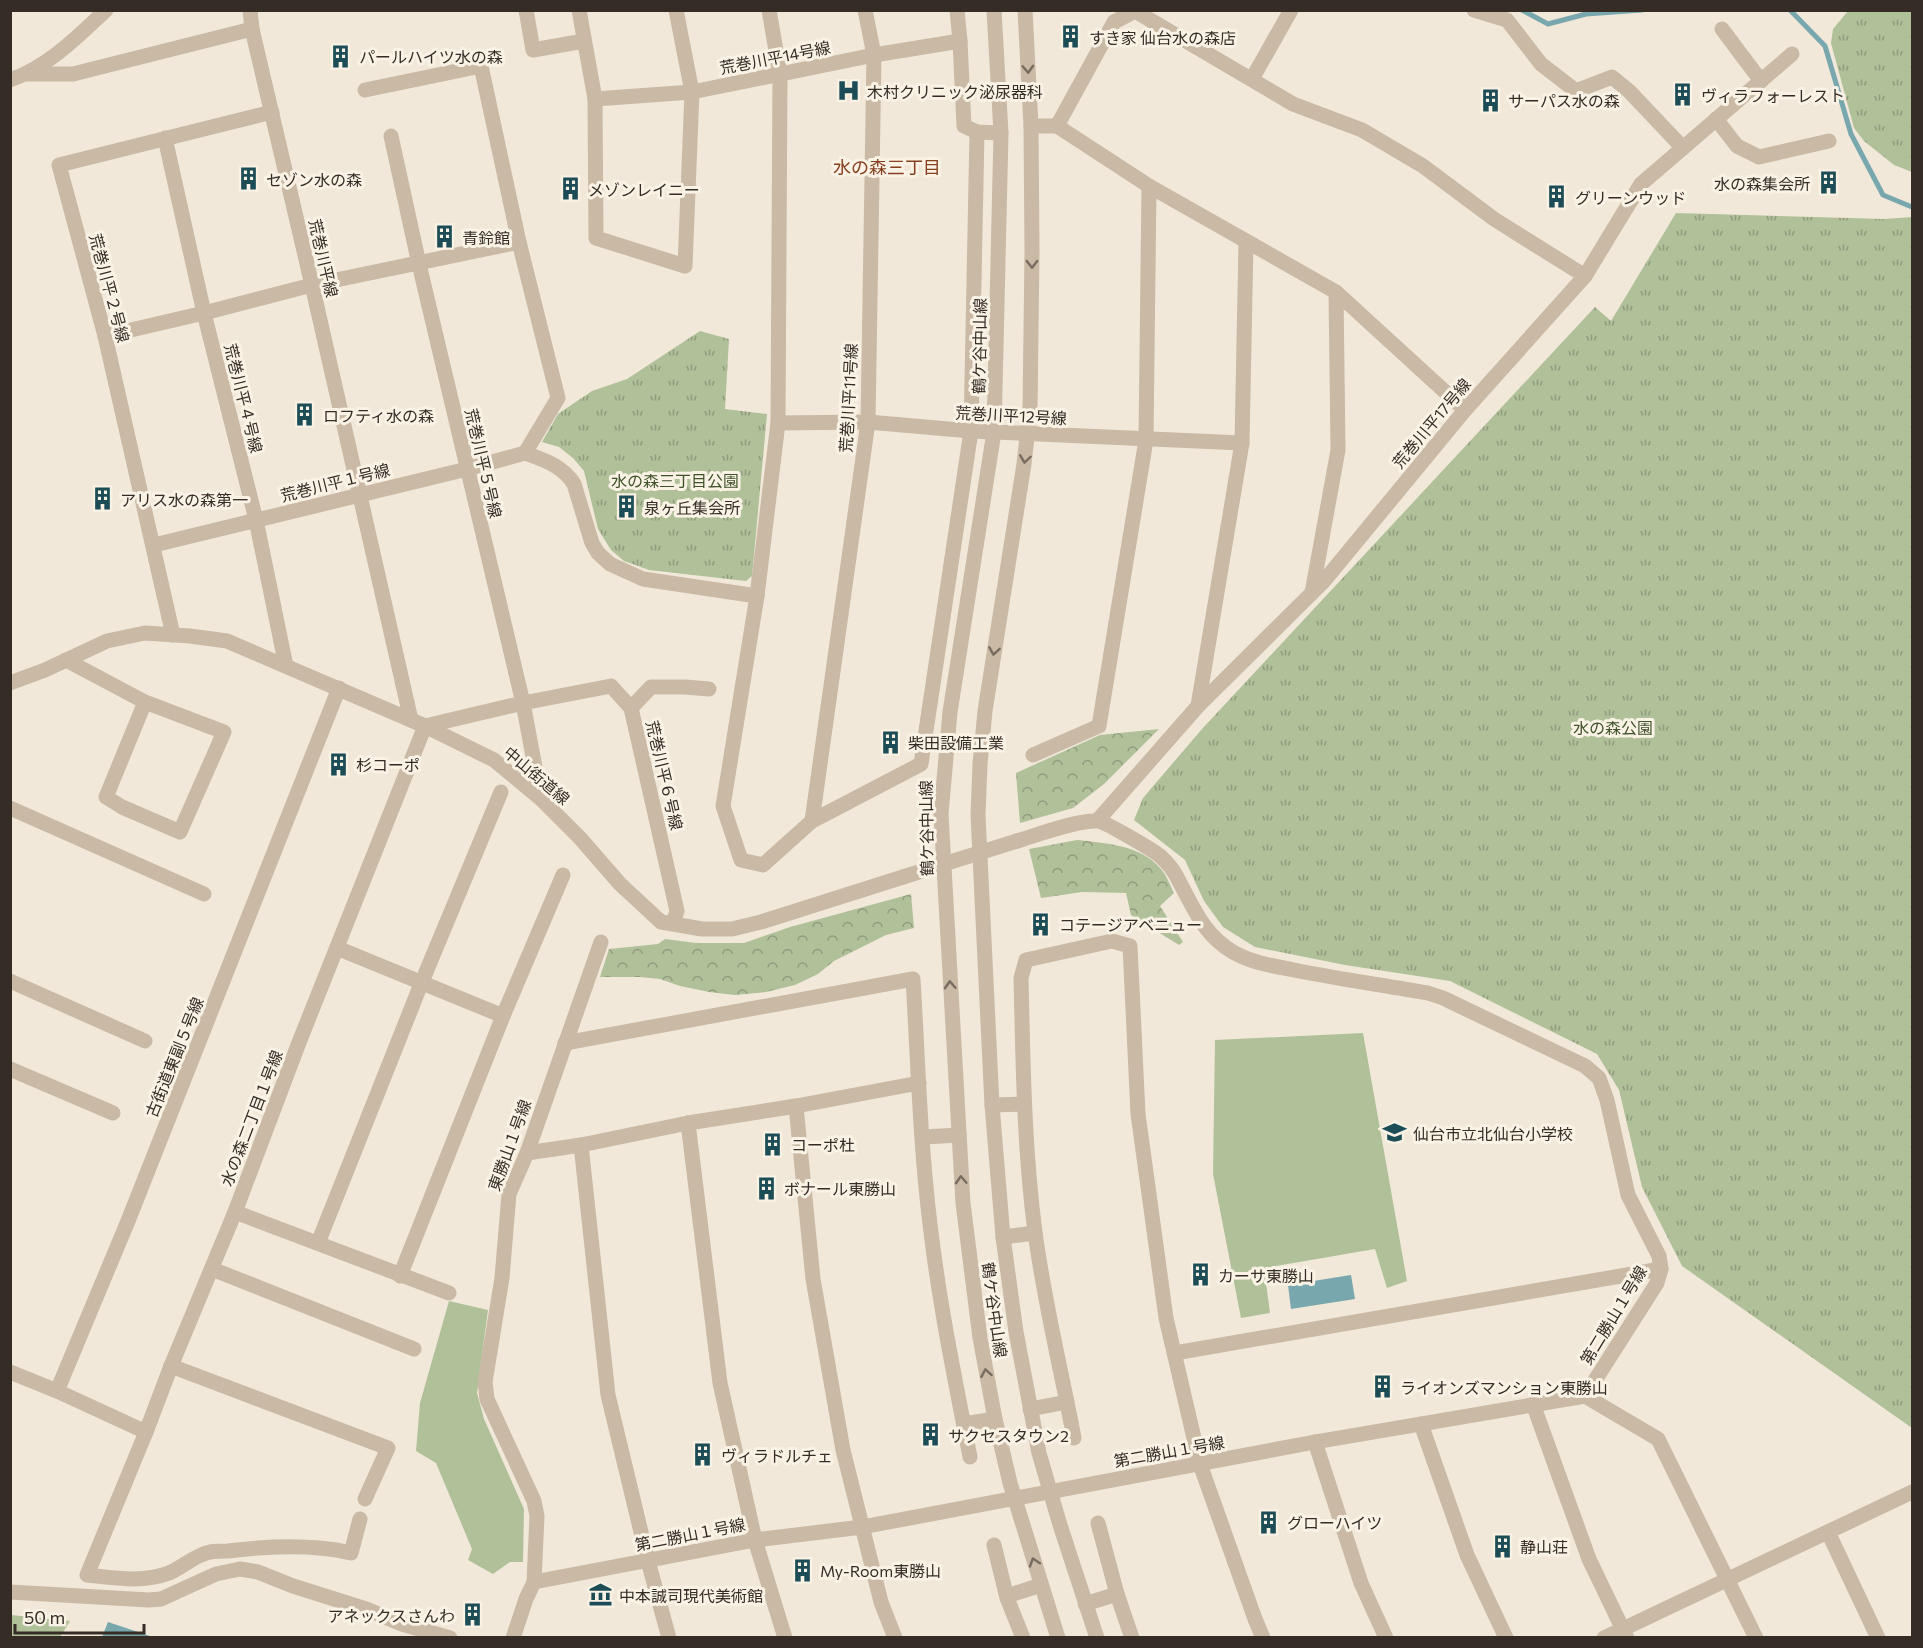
<svg xmlns="http://www.w3.org/2000/svg" width="1923" height="1648" viewBox="0 0 1923 1648" font-family="Commissioner,'Noto Sans JP',sans-serif">
  <style>
    .green { fill: #b0c099 }
    .forest { fill: url(#forest-crowns) }
    .park { fill: url(#park-tufts) }
    .water { fill: #78a7ae }
    .lines { fill: none; stroke-linecap: round; stroke-linejoin: round }
    .stream { stroke: #78a7ae; stroke-width: 5 }
    .minor { stroke: #c9b9a5; stroke-width: 15 }
    .minor-bridge { stroke: #c9b9a5; stroke-width: 15 }
    .oneway { stroke: #786b5f }
    .labels { text-anchor: middle; dominant-baseline: central; stroke-width: 6; stroke-linejoin: round; paint-order: stroke }
    .poi-label { font-size: 16px; fill: #352c26; stroke: #f9f2e5; text-anchor: start }
    .street-label { font-size: 16px; fill: #352c26; stroke: #f9f2e5 }
    .park-label { font-size: 16px; fill: #41532a; stroke: #f9f2e5 }
    .neighbourhood-label { font-size: 18px; fill: #84401f; stroke: #f9f2e5 }
  </style>
  <defs>
    <pattern id="forest-crowns" width="20" height="18" patternUnits="userSpaceOnUse" patternTransform="scale(1.5)"><rect width="20" height="18" fill="#b0c099"/><path d="M2 6a3 3 0 1 1 6 0M12 15a3 3 0 1 1 6 0" fill="none" stroke="#909c7d"/></pattern>
    <pattern id="park-tufts" width="24" height="20" patternUnits="userSpaceOnUse" patternTransform="scale(1.5)"><rect width="24" height="20" fill="#b0c099"/><path d="M3 7l-1-3M5 7V3M7 7l1-3M15 17l-1-3M17 17v-4M19 17l1-3" fill="none" stroke="#909c7d"/></pattern>
  </defs>
  <rect width="100%" height="100%" fill="#f1e8d9"/>
  <g class="green">
    <path d="M1363,1033L1407,1281L1387,1288L1375,1249L1264,1268L1270,1313L1241,1318L1213,1174L1215,1040Z"/>
    <path d="M449,1301L488,1310L477,1393L484,1419L524,1509L523,1562H510L493,1574L468,1560L472,1549L436,1463L416,1451L420,1403Z"/>
    <path d="M11,1615L70,1621L60,1637H11Z"/>
  </g>
  <g class="forest">
    <path d="M1159,729L1104,784L1073,808L1020,823L1016,773L1100,735Z"/>
    <path d="M1077,840C1104,843 1141,845 1160,868C1166,874 1170,885 1174,893L1160,906L1183,942L1179,945L1131,915L1126,893L1082,892L1041,898L1029,849Z"/>
    <path d="M911,894L914,928L886,935L834,961L818,974L795,985L766,992L735,995L709,992L680,986L660,979L640,977H600L609,949L658,944L665,939L696,943H744L790,927Z"/>
  </g>
  <g class="park">
    <path d="M1848,11H1912V172L1894,165L1864,141L1854,128L1831,43L1833,29Z"/>
    <path d="M1676,213L1884,219L1912,217V1428L1682,1266L1642,1187L1619,1090L1597,1054L1450,981L1345,965L1255,947L1223,927L1204,901L1185,860L1134,820L1143,798L1202,729L1595,307L1611,321Z"/>
    <path d="M700,331L729,339L725,409L767,414L752,576L746,581L649,570L624,561L611,550L598,529L584,471L573,458L559,447L542,442L558,414L592,391L627,379Z"/>
  </g>
  <g class="water">
    <path d="M1351,1275L1355,1299L1291,1309L1288,1285Z"/>
    <path d="M108,1622L153,1637H102Z"/>
  </g>
  <g class="lines">
    <g class="stream">
      <path d="M1522,10L1548,24L1586,14L1642,10"/>
      <path d="M1790,10L1825,46L1851,134L1883,195L1912,207"/>
    </g>
    <g class="minor">
      <path d="M250,10L252,29"/>
      <path d="M526,10L533,50L584,41"/>
      <path d="M579,10L595,99L596,238L685,266L692,92L676,10"/>
      <path d="M769,10L780,74L778,423L757,596L723,806L741,860L763,865L812,821L921,764L971,431L977,132"/>
      <path d="M957,10L960,41L964,126L977,132L1001,133"/>
      <path d="M994,10L1001,133L994,432L950,712L941,814L963,1203L980,1338L995,1419L1010,1483L1058,1638"/>
      <path d="M1025,10L1031,126L1032,251L1030,411L1024,464L985,711L980,764L978,815L992,1105L1003,1237L1016,1332L1039,1453L1060,1525L1097,1638"/>
      <path d="M1474,10L1507,20L1541,64L1576,91L1612,77L1629,91L1683,148"/>
      <path d="M1722,29L1761,81"/>
      <path d="M27,74H73L252,29L312,285L411,720"/>
      <path d="M1252,79L1291,10"/>
      <path d="M10,80C48,67 77,37 106,10"/>
      <path d="M365,90L481,66L519,242L558,398L525,453"/>
      <path d="M595,99L692,92L874,55L960,41"/>
      <path d="M1716,119L1737,146L1759,157L1829,141"/>
      <path d="M1031,126H1057L1149,186L1336,292L1465,410"/>
      <path d="M1057,126L1114,22L1135,11L1293,104L1362,130L1423,166L1494,219L1585,276"/>
      <path d="M391,136L419,264L523,703L541,799"/>
      <path d="M165,138L204,313L256,520L286,666"/>
      <path d="M105,336L204,313L312,285L519,242"/>
      <path d="M778,423L868,422L971,431L1242,443"/>
      <path d="M525,453C544,460 563,466 574,484L592,543L598,553L610,564L643,579L757,596"/>
      <path d="M154,545L467,469L525,453"/>
      <path d="M1312,593L1338,450L1336,292"/>
      <path d="M173,635L105,336L59,165L272,112"/>
      <path d="M66,660L145,702L106,797L122,807L180,832L224,732L145,702"/>
      <path d="M10,683L45,670L107,641L145,633L190,636L227,641L425,726L494,760L541,799L580,838L620,884L661,922L702,929H732L761,922L903,877"/>
      <path d="M1198,706L1242,443L1246,242"/>
      <path d="M631,708L651,687H685L709,689"/>
      <path d="M1033,755L1099,726L1146,440L1149,186"/>
      <path d="M10,808L204,894"/>
      <path d="M1098,820L1198,706L1324,581L1465,410L1585,276L1641,184L1792,54"/>
      <path d="M812,821L868,422L874,55L865,10"/>
      <path d="M337,948L503,1016"/>
      <path d="M10,981L145,1041"/>
      <path d="M565,1043L913,979C918,1061 920,1143 930,1224C939,1302 955,1380 970,1457"/>
      <path d="M10,1069L113,1113"/>
      <path d="M992,1105L1024,1104"/>
      <path d="M796,1106L813,1279L843,1450L881,1602L895,1638"/>
      <path d="M688,1123L720,1383L755,1540L785,1638"/>
      <path d="M923,1137L959,1135"/>
      <path d="M581,1145L608,1395L648,1561L669,1638"/>
      <path d="M527,1153L581,1145L688,1123L796,1106L919,1083"/>
      <path d="M235,1212L449,1293"/>
      <path d="M1003,1237L1035,1233"/>
      <path d="M318,1243L421,984L501,792"/>
      <path d="M212,1269L414,1349"/>
      <path d="M400,1276L503,1016L563,875"/>
      <path d="M1175,1353L1661,1269"/>
      <path d="M171,1366L388,1448L365,1499"/>
      <path d="M10,1372L57,1391L128,1221L339,688"/>
      <path d="M57,1391L146,1432L171,1366L235,1212L298,1045L425,726L523,703L611,686L631,708L677,911L673,923"/>
      <path d="M1585,1396L1658,1439L1756,1638"/>
      <path d="M1533,1404L1589,1559L1627,1638"/>
      <path d="M1030,1409L1067,1402"/>
      <path d="M964,1424L995,1419"/>
      <path d="M1421,1424L1467,1555L1506,1638"/>
      <path d="M146,1432L87,1575C115,1578 142,1583 169,1573C183,1567 195,1555 210,1552C216,1551 222,1551 228,1551C268,1546 312,1544 351,1553L360,1519"/>
      <path d="M1074,1438C1061,1369 1044,1301 1035,1232C1024,1148 1023,1063 1021,978L1026,960L1112,941L1130,946L1138,1114L1166,1318L1200,1464L1255,1619L1263,1638"/>
      <path d="M1315,1442L1361,1583L1386,1638"/>
      <path d="M1098,1523L1117,1594L1132,1638"/>
      <path d="M1828,1532L1878,1638"/>
      <path d="M994,1545L1007,1598L1023,1638"/>
      <path d="M534,1582L755,1540L862,1527L1315,1442L1585,1396L1657,1283L1661,1269L1659,1256L1628,1195L1607,1100L1599,1078L1585,1066L1443,998L1428,993C1383,985 1338,979 1294,970C1273,966 1252,963 1233,952C1204,935 1194,909 1179,881C1175,872 1168,863 1160,856C1153,850 1104,821 1097,821C1077,820 1037,835 1017,841"/>
      <path d="M10,1592L149,1600L161,1599L216,1574L240,1569L258,1572L293,1586L366,1609L402,1624L450,1638"/>
      <path d="M1007,1596L1041,1585"/>
      <path d="M1085,1604L1117,1594"/>
      <path d="M513,1638L526,1599L534,1582L537,1516L534,1501L487,1399L485,1382L502,1278L509,1194L527,1153L601,942"/>
      <path d="M1604,1638L1912,1492"/>
    </g>
    <path class="minor-bridge" d="M903,877L1017,841"/>
  </g>
  <defs><path id="oneway-chevron" d="M-2-3.5L2.5 0L-2 3.5" fill="none" stroke-width="1.6" stroke-linecap="round" stroke-linejoin="round" transform="scale(1.5)"/></defs>
  <g class="oneway">
    <use href="#oneway-chevron" transform="translate(1028 69) rotate(87)"/>
    <use href="#oneway-chevron" transform="translate(1032 264) rotate(90)"/>
    <use href="#oneway-chevron" transform="translate(1025 459) rotate(98)"/>
    <use href="#oneway-chevron" transform="translate(994 651) rotate(99)"/>
    <use href="#oneway-chevron" transform="translate(950 985) rotate(-93)"/>
    <use href="#oneway-chevron" transform="translate(961 1180) rotate(-93)"/>
    <use href="#oneway-chevron" transform="translate(986 1373) rotate(-100)"/>
    <use href="#oneway-chevron" transform="translate(1034 1562) rotate(-108)"/>
  </g>
  <defs>
    <symbol id="building-bare" viewBox="-9 -9 18 18"><path d="M-4-6H4V6H1V3H-1V6H-4ZM-2.5-4.3h1.7v1.8h-1.7ZM.8-4.3h1.7v1.8H.8ZM-2.5-1h1.7V.8h-1.7ZM.8-1h1.7V.8H.8Z" fill="#1c4d56" stroke="#f9f2e5" stroke-width="2.5" paint-order="stroke"/></symbol>
    <symbol id="hospital-bare" viewBox="-9 -9 18 18"><path d="M-5-5h3v3.5h4V-5h3V5h-3V1.5h-4V5h-3Z" fill="#1c4d56" stroke="#f9f2e5" stroke-width="2.5" paint-order="stroke"/></symbol>
    <symbol id="school-bare" viewBox="-9 -9 18 18"><path d="M0-5L7-2L0 1L-7-2ZM-4 1L0 2.5L4 1V4Q0 6-4 4Z" fill="#1c4d56" stroke="#f9f2e5" stroke-width="2.5" paint-order="stroke"/></symbol>
    <symbol id="museum-bare" viewBox="-9 -9 18 18"><path d="M0-6L6-3V-2H-6V-3ZM-5-1h2V3h-2ZM-1-1h2V3h-2ZM3-1h2V3H3ZM-6 4H6V6H-6Z" fill="#1c4d56" stroke="#f9f2e5" stroke-width="2.5" paint-order="stroke"/></symbol>
  </defs>
  <g fill-rule="evenodd">
    <use href="#building-bare" x="1054" y="20" width="33" height="33"/>
    <use href="#building-bare" x="324" y="40" width="33" height="33"/>
    <use href="#hospital-bare" x="832" y="74" width="33" height="33"/>
    <use href="#building-bare" x="1666" y="78" width="33" height="33"/>
    <use href="#building-bare" x="1474" y="84" width="33" height="33"/>
    <use href="#building-bare" x="232" y="162" width="33" height="33"/>
    <use href="#building-bare" x="1812" y="166" width="33" height="33"/>
    <use href="#building-bare" x="554" y="172" width="33" height="33"/>
    <use href="#building-bare" x="1540" y="180" width="33" height="33"/>
    <use href="#building-bare" x="428" y="220" width="33" height="33"/>
    <use href="#building-bare" x="288" y="398" width="33" height="33"/>
    <use href="#building-bare" x="86" y="482" width="33" height="33"/>
    <use href="#building-bare" x="610" y="490" width="33" height="33"/>
    <use href="#building-bare" x="874" y="726" width="33" height="33"/>
    <use href="#building-bare" x="322" y="748" width="33" height="33"/>
    <use href="#building-bare" x="1024" y="908" width="33" height="33"/>
    <use href="#school-bare" x="1378" y="1116" width="33" height="33"/>
    <use href="#building-bare" x="756" y="1128" width="33" height="33"/>
    <use href="#building-bare" x="750" y="1172" width="33" height="33"/>
    <use href="#building-bare" x="1184" y="1258" width="33" height="33"/>
    <use href="#building-bare" x="1366" y="1370" width="33" height="33"/>
    <use href="#building-bare" x="914" y="1418" width="33" height="33"/>
    <use href="#building-bare" x="686" y="1438" width="33" height="33"/>
    <use href="#building-bare" x="1252" y="1506" width="33" height="33"/>
    <use href="#building-bare" x="1486" y="1530" width="33" height="33"/>
    <use href="#building-bare" x="786" y="1554" width="33" height="33"/>
    <use href="#museum-bare" x="584" y="1578" width="33" height="33"/>
    <use href="#building-bare" x="456" y="1598" width="33" height="33"/>
  </g>
  <g class="labels">
    <g class="poi-label">
      <text x="1089" y="37">すき家 仙台水の森店</text>
      <text x="359" y="56">パールハイツ水の森</text>
      <text x="867" y="91">木村クリニック泌尿器科</text>
      <text x="1701" y="95">ヴィラフォーレスト</text>
      <text x="1508" y="100">サーパス水の森</text>
      <text x="266" y="179">セゾン水の森</text>
      <text x="1810" y="183" text-anchor="end">水の森集会所</text>
      <text x="588" y="189">メゾンレイニー</text>
      <text x="1575" y="197">グリーンウッド</text>
      <text x="462" y="237">青鈴館</text>
      <text x="323" y="415">ロフティ水の森</text>
      <text x="120" y="499">アリス水の森第一</text>
      <text x="644" y="507">泉ヶ丘集会所</text>
      <text x="908" y="742">柴田設備工業</text>
      <text x="356" y="764">杉コーポ</text>
      <text x="1059" y="924">コテージアベニュー</text>
      <text x="1413" y="1133">仙台市立北仙台小学校</text>
      <text x="791" y="1144">コーポ杜</text>
      <text x="784" y="1188">ボナール東勝山</text>
      <text x="1218" y="1275">カーサ東勝山</text>
      <text x="1400" y="1387">ライオンズマンション東勝山</text>
      <text x="948" y="1435">サクセスタウン2</text>
      <text x="721" y="1455">ヴィラドルチェ</text>
      <text x="1287" y="1522">グローハイツ</text>
      <text x="1520" y="1546">静山荘</text>
      <text x="820" y="1570">My-Room東勝山</text>
      <text x="619" y="1595">中本誠司現代美術館</text>
      <text x="455" y="1615" text-anchor="end">アネックスさんわ</text>
    </g>
    <g class="street-label">
      <text transform="translate(775 57) rotate(-11)">荒巻川平14号線</text>
      <text transform="translate(324 258) rotate(77)">荒巻川平線</text>
      <text transform="translate(110 288) rotate(75)">荒巻川平２号線</text>
      <text transform="translate(979 346) rotate(-89)">鶴ケ谷中山線</text>
      <text transform="translate(244 398) rotate(76)">荒巻川平４号線</text>
      <text transform="translate(848 398) rotate(-87)">荒巻川平11号線</text>
      <text transform="translate(1011 415) rotate(3)">荒巻川平12号線</text>
      <text transform="translate(1431 423) rotate(-50)">荒巻川平17号線</text>
      <text transform="translate(484 463) rotate(77)">荒巻川平５号線</text>
      <text transform="translate(335 482) rotate(-14)">荒巻川平１号線</text>
      <text transform="translate(537 775) rotate(40)">中山街道線</text>
      <text transform="translate(665 775) rotate(77)">荒巻川平６号線</text>
      <text transform="translate(926 828) rotate(-91)">鶴ケ谷中山線</text>
      <text transform="translate(174 1057) rotate(-68)">古街道東副５号線</text>
      <text transform="translate(251 1118) rotate(-69)">水の森二丁目１号線</text>
      <text transform="translate(509 1145) rotate(-70)">東勝山１号線</text>
      <text transform="translate(995 1310) rotate(82)">鶴ケ谷中山線</text>
      <text transform="translate(1613 1315) rotate(-59)">第二勝山１号線</text>
      <text transform="translate(1169 1451) rotate(-10)">第二勝山１号線</text>
      <text transform="translate(690 1534) rotate(-11)">第二勝山１号線</text>
    </g>
    <g class="park-label">
      <text x="675" y="480">水の森三丁目公園</text>
      <text x="1613" y="727">水の森公園</text>
    </g>
    <g class="neighbourhood-label">
      <text x="887" y="167">水の森三丁目</text>
    </g>
  </g>
  <rect width="1923" height="1648" fill="none" stroke="#352c26" stroke-width="24"/>
  <path d="M15 1624v9h129v-9" fill="none" stroke="#352c26" stroke-width="3"/>
  <text x="24" y="1624" font-size="18" fill="#352c26" stroke="#f9f2e5" stroke-width="4.5" paint-order="stroke">50 m</text>
</svg>
